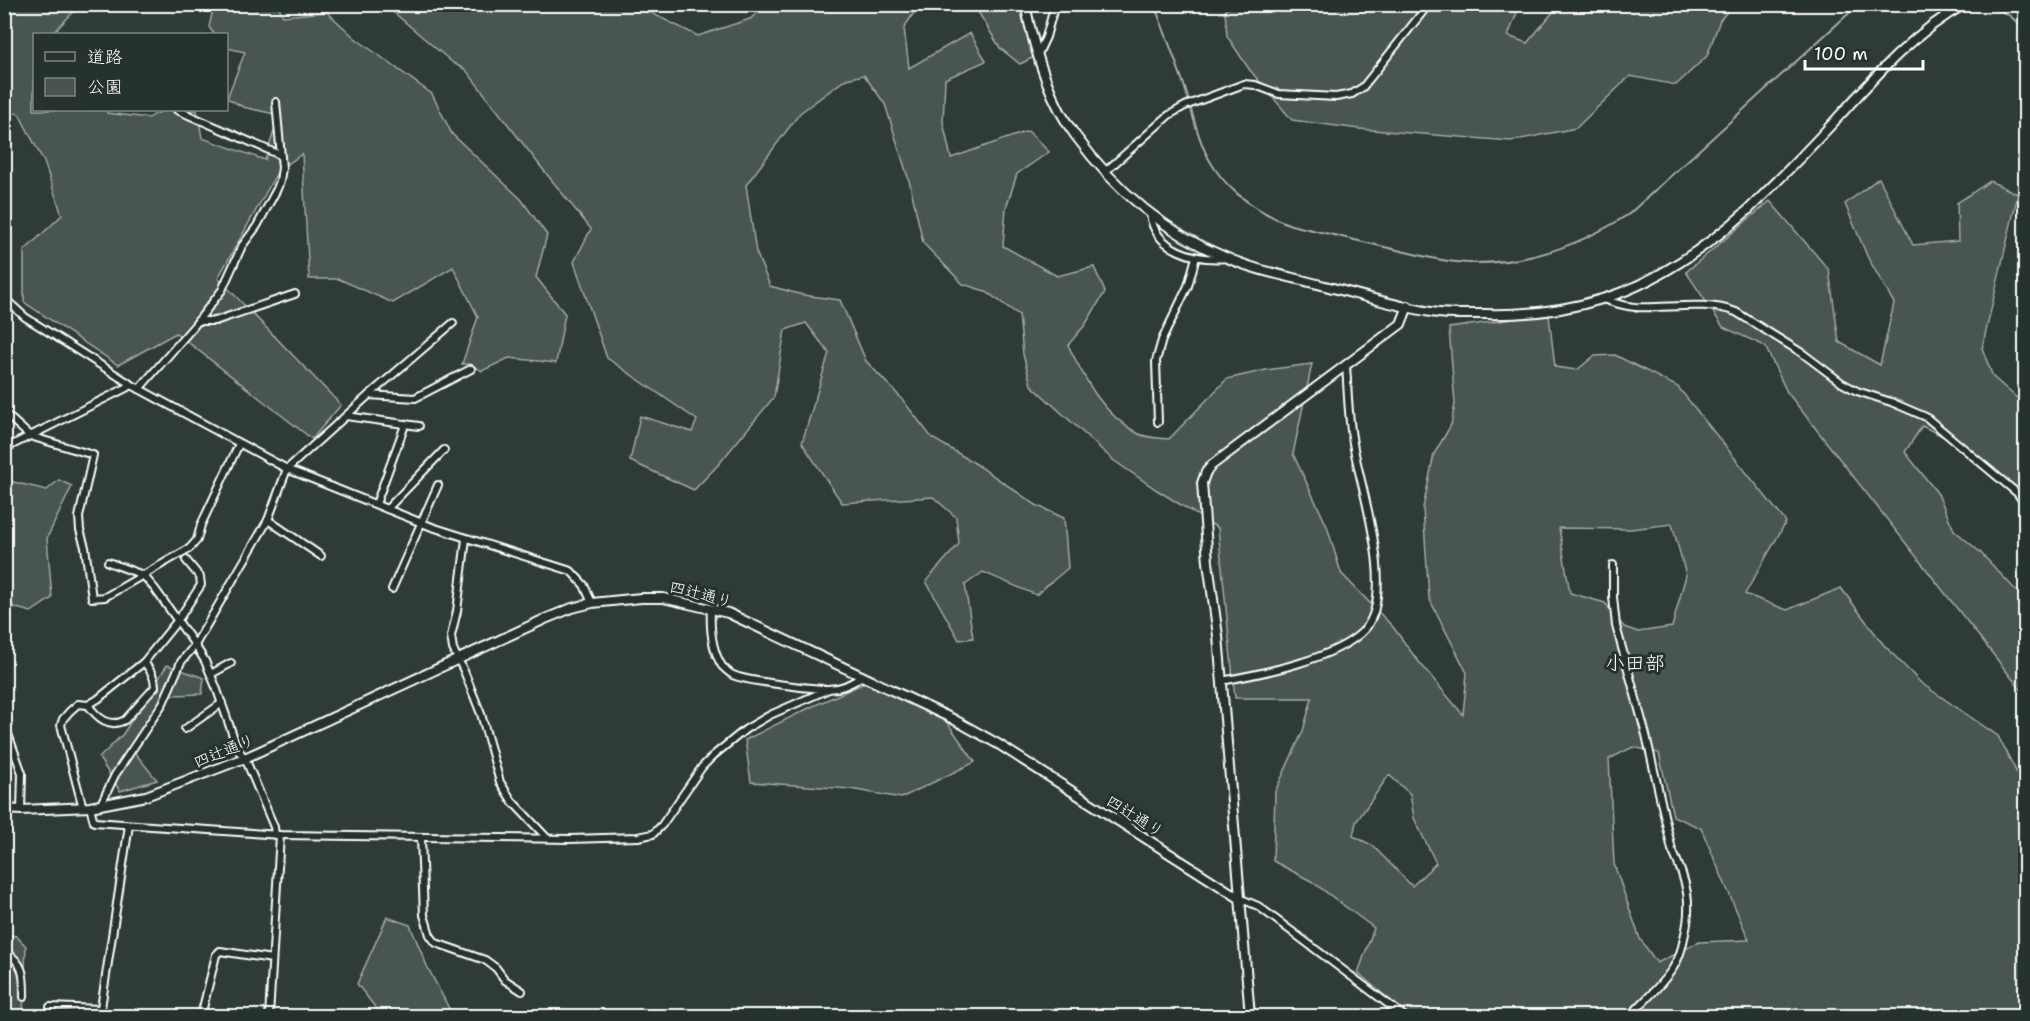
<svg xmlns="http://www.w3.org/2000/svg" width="2030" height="1021" viewBox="0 0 2030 1021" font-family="'Shantell Sans','Klee One',sans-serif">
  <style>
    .green { fill: #4a544f; stroke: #a4aaa7; stroke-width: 1.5; fill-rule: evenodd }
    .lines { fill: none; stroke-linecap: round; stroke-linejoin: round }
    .stream { stroke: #a9afac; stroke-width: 2 }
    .minor-casing { stroke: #fff; stroke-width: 10 }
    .tertiary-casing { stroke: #fff; stroke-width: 12 }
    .minor { stroke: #26332d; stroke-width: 6 }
    .tertiary { stroke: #26332d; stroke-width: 8 }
    .labels { text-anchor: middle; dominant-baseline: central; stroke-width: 6; stroke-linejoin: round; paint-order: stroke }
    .street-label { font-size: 16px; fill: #fff; stroke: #26332d }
    .quarter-label { font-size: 20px; fill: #fff; stroke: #26332d }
  </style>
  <rect width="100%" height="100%" fill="#2f3b35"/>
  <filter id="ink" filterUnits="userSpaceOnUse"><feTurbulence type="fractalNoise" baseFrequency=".0167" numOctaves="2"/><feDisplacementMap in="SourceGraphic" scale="12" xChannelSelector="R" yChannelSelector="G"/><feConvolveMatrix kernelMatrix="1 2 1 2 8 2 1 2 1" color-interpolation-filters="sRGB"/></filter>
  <g filter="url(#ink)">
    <g class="green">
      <path d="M1232,4L1520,5L1508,36L1527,43L1559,5H1733L1720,20L1707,56L1676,85L1630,76L1576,128L1511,141L1359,129L1292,120L1249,69L1227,36L1225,11Z"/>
      <path d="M5,5H80L52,34H34V110H107V113L149,118C164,107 180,110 197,110L202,138L265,160L279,115L243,107L227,98L245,52L227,48L226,34H214L209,27L214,5H278L283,16L327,12L355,38L432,94L452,134L521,199L547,235L536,277L565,314L556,363L509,358L482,371L470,364H462L478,317L453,267L393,303L339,279H309L302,154L278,171L218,278L341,405L312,439L176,333L118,365L24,302V251L62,215L44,162L19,114L5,111Z"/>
      <path d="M385,5H643L647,11L698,36L750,19L767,5H919L904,28L909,68L970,33L986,61L945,79L943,122L951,158L1028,131L1049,152L1017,174L1006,208L1003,246L1057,276L1094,267L1105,292L1085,325L1068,345C1085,379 1102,414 1137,433C1145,438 1159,438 1169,439L1227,379L1266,370L1312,364L1293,454L1327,526L1341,573L1393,627L1415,657L1463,715L1467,673L1429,598L1423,508L1434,454L1451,425L1455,404L1449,328L1528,317L1549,316L1555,367L1577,370L1594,356L1615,355L1678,387L1786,522L1745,594L1787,610L1841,588L1883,644L1921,683L1998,736L2025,789V1016H1481L1479,1014L1475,1016H1409L1358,973L1374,928L1311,881L1273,861L1275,792L1303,731L1312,698H1235L1218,528L1157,490L1113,460L1031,385L1023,354L1019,315L985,291L963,284L923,243L910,184L885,104L864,75L846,79L800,113L746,185L756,252L770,286L803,295L840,300L866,361L902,399L932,438L976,464L1036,505L1064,518L1068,568L1036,595L983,572L965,585L973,638L959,640L926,581L959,544L956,517L933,497L842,503L802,443L829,353L806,323L785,330L774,397L718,465L694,490L630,461L640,416L692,432L697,420L607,358L574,262L591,229L541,167L466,70L453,63ZM1672,524L1686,575L1672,627L1638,632L1624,627L1605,603L1570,593L1559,528L1631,529ZM1633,747L1659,753L1673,816L1701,828L1749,940L1699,942L1657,963L1640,939L1614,864L1609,759ZM1389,775L1410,794L1414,818L1436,863L1412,886L1372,845L1353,836L1356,822Z"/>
      <path d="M974,5H1020L1034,57L1020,64L1000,48Z"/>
      <path d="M1879,178L1913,245L1958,241L1957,203L1990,181L2018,194L1982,348L1993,377L2025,405V493L2019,490L1971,450L1922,426L1905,452L1938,494L1954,530L1980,552L2025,600V695L1787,392L1765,346L1723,327L1686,272L1770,201L1829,270L1839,342L1880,365L1894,303L1868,258L1845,204Z"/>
      <path d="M5,480L47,490L59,480L72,486L47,538L52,598L31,612L13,607L5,589Z"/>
      <path d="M167,665L204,678L202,694L173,695L154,711L130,747L157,780L120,791L99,758L123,734Z"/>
      <path d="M869,681L942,715L975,762L901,798L850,789L751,782L745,740L811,707Z"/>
      <path d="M387,917L410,925L427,966L453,1016H382L357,984Z"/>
      <path d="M5,934L16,936L26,946L23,1016H5Z"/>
    </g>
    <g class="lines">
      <g class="stream">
        <path d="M1154,4C1164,30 1174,56 1183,82C1190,103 1194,124 1202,144C1217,184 1252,210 1291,225C1325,233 1359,241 1393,249C1418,255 1444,262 1470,263C1527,264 1581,245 1629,214L1859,4"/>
        <path d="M1989,4L2010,16L2026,30"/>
      </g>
      <defs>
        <g id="minor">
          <path d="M1038,54L1046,37L1055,4"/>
          <path d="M177,110L280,155"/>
          <path d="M1106,171L1169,115L1185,106L1244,84L1255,85L1279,94L1336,97L1352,94L1363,87L1429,4"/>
          <path d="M1150,214C1155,250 1195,261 1227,258"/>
          <path d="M4,298L25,317L132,385L287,469L432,527L571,571L584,585L592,603"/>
          <path d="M1603,299C1614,303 1624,306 1635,307C1668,309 1704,300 1736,312L1802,353L1842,383L1857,391L1891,402L1926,417L2017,493L2026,505"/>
          <path d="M198,321H215L295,294"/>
          <path d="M139,389L194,326L222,290L242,246L257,226L277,189L280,181L282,168L276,102"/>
          <path d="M369,395L453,323"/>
          <path d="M346,416L419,426"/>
          <path d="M9,417L30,436L93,455L79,517L80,530L85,547L92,598L105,597L190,548L197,540L201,525L239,444"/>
          <path d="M1158,422L1156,361L1162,340L1188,286L1196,257"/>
          <path d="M4,449L132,385"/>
          <path d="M376,504L405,425"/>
          <path d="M387,509L444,450"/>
          <path d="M268,520L321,556"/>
          <path d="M466,539L457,611L451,636L453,649L464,671L481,714L500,782L512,801L547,838"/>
          <path d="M108,562L143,575L155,589L195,645L205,661L216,687L238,750L245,758L274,827L275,835"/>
          <path d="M1613,565V597L1616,626L1646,735L1672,850C1687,881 1693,904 1684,938C1682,949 1679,959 1673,968C1661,986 1644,1001 1630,1016"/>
          <path d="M392,589L438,485"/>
          <path d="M711,608C710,626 711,649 722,666C725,669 729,673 733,675C745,681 812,689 828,689C841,689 852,684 862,676"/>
          <path d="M211,674L231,663"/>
          <path d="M1221,681C1260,674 1338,659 1365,629C1397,591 1360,488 1353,443C1348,418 1348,391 1346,366"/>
          <path d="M88,705C97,717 109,729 125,720L155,687C155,677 150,670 144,662"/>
          <path d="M4,723L22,773L21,810"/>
          <path d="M185,729L222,703"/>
          <path d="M100,806L115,775L163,703L181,662L195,645L268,520L287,469L369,395L415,398L471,369"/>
          <path d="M90,807L94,822L280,835L570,839L638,837L653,834L662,825L702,767L714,755L746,729L770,715L829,689"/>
          <path d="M83,808L61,725L63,719L70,711L78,704L88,705L98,699L144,662L178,620L201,585L200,577L186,560"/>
          <path d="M421,838L424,915L430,935L436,943L485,960L496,968L505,980L522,991"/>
          <path d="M1239,898L1258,906L1404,1016"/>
          <path d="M4,951C25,963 24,976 24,997"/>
          <path d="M50,1007L101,1009"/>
          <path d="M101,1016V1008L129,825"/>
          <path d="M201,1016L216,955L220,951L272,959"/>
          <path d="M269,1016L280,835"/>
        </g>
        <g id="tertiary">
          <path d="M1025,4C1034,49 1048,99 1075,135C1114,188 1164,232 1225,257C1256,271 1292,277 1325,286C1360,295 1396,306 1431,312C1449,315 1468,314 1485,314C1525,315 1564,311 1602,299C1654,284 1708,246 1748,210C1777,182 1805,153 1832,124C1872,80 1912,33 1965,4"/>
          <path d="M4,809L21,810L90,807L146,796L245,758L545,619L572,608L592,603L641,598H663L728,613L953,719L998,744L1239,898"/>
          <path d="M1250,1016L1218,636L1208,562L1202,483L1206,472L1212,465L1401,324L1408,306"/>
        </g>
      </defs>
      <use href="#minor" class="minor-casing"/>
      <use href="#tertiary" class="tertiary-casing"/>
      <use href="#minor" class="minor"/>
      <use href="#tertiary" class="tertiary"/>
    </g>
  </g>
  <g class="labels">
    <g class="street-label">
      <text transform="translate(701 594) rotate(14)">四辻通り</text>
      <text transform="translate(224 751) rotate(-22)">四辻通り</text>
      <text transform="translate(1135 816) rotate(32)">四辻通り</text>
    </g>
    <g class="quarter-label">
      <text x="1635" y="663">小田部</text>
    </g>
  </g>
  <rect width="2030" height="1021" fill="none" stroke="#26332d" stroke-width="24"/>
  <rect x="12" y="12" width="2006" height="997" fill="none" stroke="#fff" stroke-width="2" filter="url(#ink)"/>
  <rect x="33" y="33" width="195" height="78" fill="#26332d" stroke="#7d8581" stroke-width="1.5"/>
  <rect x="45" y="52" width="30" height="9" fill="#26332d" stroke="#7d8581" stroke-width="1.5"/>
  <text x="87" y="63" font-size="18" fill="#ffffff">道路</text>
  <rect x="45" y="78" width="30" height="18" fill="#4a544f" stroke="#7d8581" stroke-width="1.5"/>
  <text x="87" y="93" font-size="18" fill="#ffffff">公園</text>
  <path d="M1805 60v9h118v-9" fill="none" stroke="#ffffff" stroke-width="3"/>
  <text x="1814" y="60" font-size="18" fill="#ffffff" stroke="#26332d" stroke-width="4.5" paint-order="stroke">100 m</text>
</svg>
